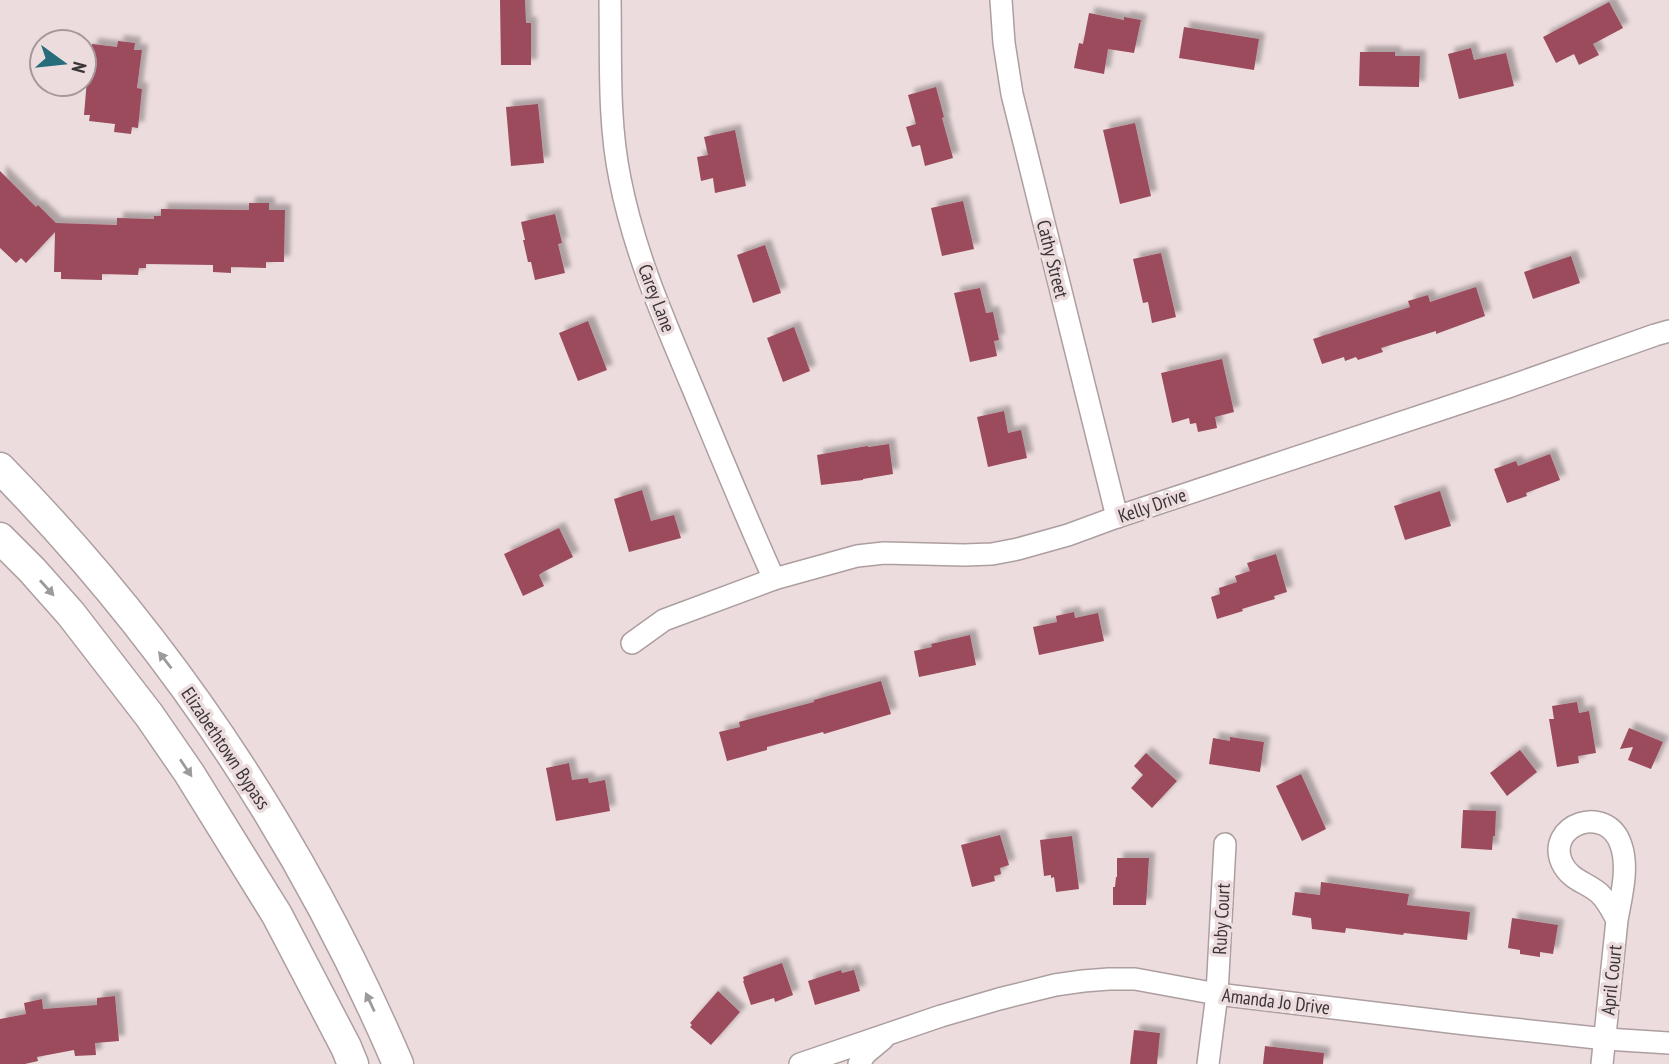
<svg xmlns="http://www.w3.org/2000/svg" width="1669" height="1064" viewBox="0 0 1669 1064" font-family="'PT Sans Narrow',sans-serif">
  <style>
    .building { fill: #9b4b5b; filter: url(#shadow) }
    .lines { fill: none; stroke-linecap: round; stroke-linejoin: round }
    .minor-casing { stroke: #ad9ea0; stroke-width: 24 }
    .highway-casing { stroke: #ad9ea0; stroke-width: 33 }
    .minor { stroke: #fff; stroke-width: 21 }
    .highway { stroke: #fff; stroke-width: 30 }
    .oneway { fill: #9d9a9a }
    .labels { text-anchor: middle; dominant-baseline: central; stroke-width: 7; stroke-linejoin: round; paint-order: stroke }
    .street-label { font-size: 19px; fill: #3b3536; stroke: #ecdcde }
  </style>
  <defs>
    <filter id="shadow"><feDropShadow dx="6" dy="-6" stdDeviation="2" flood-color="#0004"/></filter>
  </defs>
  <rect width="100%" height="100%" fill="#ecdcde"/>
  <g class="building">
    <path d="M500,0H525L526,23H531V65H501Z"/>
    <path d="M1609,2L1623,28L1593,44L1599,55L1579,65L1574,54L1556,63L1543,37Z"/>
    <path d="M1089,13L1124,20V17L1141,20L1134,53L1108,49L1104,74L1074,68L1079,43L1083,44Z"/>
    <path d="M1184,27L1259,39L1254,70L1179,58Z"/>
    <path d="M118,41L135,43L134,50H142L137,88L142,89L138,128L132,127L131,134L114,132L115,124L89,121L90,115H84L88,68L84,67V50L91,51L92,44L117,47Z"/>
    <path d="M1471,48L1474,60L1506,53L1514,86L1459,99L1448,54Z"/>
    <path d="M1360,52H1395V56H1420L1419,87L1359,86Z"/>
    <path d="M936,87L944,117L942,118L953,158L925,166L920,145L912,147L906,127L916,124L908,95Z"/>
    <path d="M538,104L544,163L511,166L506,107Z"/>
    <path d="M1135,123L1151,196L1120,204L1103,130Z"/>
    <path d="M735,130L746,186L715,193L713,178L701,181L697,157L708,155L704,137Z"/>
    <path d="M0,171L36,207L38,205L56,223L117,225V218L154,219V216H161V209L249,210V203H269V210H285L284,262H266V268L231,267V273L213,272V265L146,264V268H139L138,275L102,274V280L61,279V272H54L55,232L26,263L21,258L16,263L0,248Z"/>
    <path d="M963,201L974,249L942,256L931,208Z"/>
    <path d="M555,214L562,243L558,244L565,273L535,280L531,262H528L523,240H525L521,222Z"/>
    <path d="M765,245L781,293L753,303L737,255Z"/>
    <path d="M1161,253L1176,317L1152,323L1148,302L1143,303L1133,259Z"/>
    <path d="M1571,256L1580,283L1533,299L1524,272Z"/>
    <path d="M1476,287L1485,316L1436,334V331L1381,348L1383,352L1358,360L1356,357L1345,361L1344,357L1322,364L1313,339L1410,307L1408,301L1428,295L1430,302Z"/>
    <path d="M980,288L986,313L993,312L999,340L994,341L997,356L970,362L954,293Z"/>
    <path d="M588,321L607,370L578,381L559,333Z"/>
    <path d="M794,327L810,371L783,382L767,338Z"/>
    <path d="M1222,359L1234,412L1215,417L1217,428L1198,432L1196,423L1190,424L1189,418L1172,423L1161,373Z"/>
    <path d="M1004,411L1008,433L1021,430L1027,458L988,467L977,417Z"/>
    <path d="M889,444L893,474L863,479V480L821,485L817,455L867,446L869,447Z"/>
    <path d="M1550,454L1560,480L1526,493L1527,496L1507,503L1494,469L1516,461L1518,466Z"/>
    <path d="M642,490L651,521L674,515L681,538L629,552L614,499Z"/>
    <path d="M1440,491L1451,526L1405,540L1394,506Z"/>
    <path d="M559,528L573,557L543,572L539,575L544,586L523,596L504,554Z"/>
    <path d="M1276,554L1287,592L1274,596L1275,599L1242,609L1243,611L1217,619L1211,597L1220,594L1219,588L1237,582L1235,576L1250,571L1247,563Z"/>
    <path d="M1074,612L1075,618L1098,613L1104,641L1039,655L1033,627L1057,622L1056,616Z"/>
    <path d="M970,635L976,665L919,677L914,651L932,647L931,644Z"/>
    <path d="M881,681L891,714L824,734L823,732L767,747V750L727,761L719,732L740,727L739,722L814,702V700Z"/>
    <path d="M1577,702L1579,713L1589,711L1596,753L1578,756L1579,763L1557,767L1549,719H1554L1552,706Z"/>
    <path d="M1629,728L1663,742L1651,769L1628,760L1633,747L1620,749Z"/>
    <path d="M1230,737L1264,742L1260,772L1209,764L1213,738L1230,741Z"/>
    <path d="M1520,750L1537,772L1507,796L1490,773Z"/>
    <path d="M1146,753L1177,781L1152,808L1131,788L1143,775L1134,766Z"/>
    <path d="M569,763L572,780L588,778L589,783L605,780L610,811L556,821L546,768Z"/>
    <path d="M1301,774L1326,829L1302,841L1276,786Z"/>
    <path d="M1463,810L1496,811L1495,836H1493L1492,850L1461,848Z"/>
    <path d="M1000,835L1009,865L1000,868L1001,874L994,876L995,881L972,887L961,845Z"/>
    <path d="M1072,836L1079,889L1056,892L1054,877L1051,878V875L1044,876L1040,840Z"/>
    <path d="M1117,858H1149L1146,905H1113V887H1115L1116,877H1117Z"/>
    <path d="M1321,882L1409,894L1407,905L1470,912L1467,940L1404,933L1403,935L1346,928L1345,933L1312,929L1311,918L1292,915L1295,892L1320,895Z"/>
    <path d="M1512,918L1558,925L1553,954L1540,952V957L1520,954V950L1508,948Z"/>
    <path d="M782,963L793,995L775,1002L774,998L751,1005L743,981H744L743,977Z"/>
    <path d="M841,970L842,973L854,970L860,991L815,1005L808,981Z"/>
    <path d="M718,991L740,1012L711,1045L690,1027L692,1025L690,1023Z"/>
    <path d="M115,996L119,1041L95,1043L96,1055L75,1056L74,1050L37,1057L38,1061L25,1064H0V1019L26,1014L24,1003L42,999L43,1009L97,1005V998Z"/>
    <path d="M1134,1030L1160,1033L1157,1064H1130Z"/>
    <path d="M1265,1046L1324,1053L1323,1064H1263Z"/>
  </g>
  <g class="lines">
    <defs>
      <g id="minor">
        <path d="M610,0C611,60 608,121 620,179C634,251 663,318 691,384C718,449 745,515 774,579"/>
        <path d="M1001,0L1004,43L1012,94L1117,517"/>
        <path d="M632,643L664,620L774,579L857,556L884,553L964,555L992,554L1018,549L1068,535L1117,517L1508,387L1655,335L1669,331"/>
        <path d="M800,1064L941,1016L999,999L1055,985L1083,981L1109,979H1135L1217,994L1466,1024L1606,1039L1669,1043"/>
        <path d="M859,1064L865,1054L883,1039"/>
        <path d="M1208,1064L1217,994L1225,844"/>
        <path d="M1602,1064L1617,920C1612,911 1607,900 1599,893C1586,882 1570,880 1562,863C1545,825 1607,802 1621,845C1629,868 1621,897 1617,920"/>
      </g>
      <g id="highway">
        <path d="M0,468C169,640 303,842 398,1064"/>
        <path d="M0,538L32,570L71,614L149,715L189,773L277,915L346,1047L353,1064"/>
      </g>
    </defs>
    <use href="#minor" class="minor-casing"/>
    <use href="#highway" class="highway-casing"/>
    <use href="#minor" class="minor"/>
    <use href="#highway" class="highway"/>
  </g>
  <defs><path id="oneway-solid" d="M-6-.8H1V-3.2L6.5 0L1 3.2V.8H-6Z" transform="scale(1.75)"/></defs>
  <g class="oneway">
    <use href="#oneway-solid" transform="translate(47 588) rotate(48)"/>
    <use href="#oneway-solid" transform="translate(165 660) rotate(-128)"/>
    <use href="#oneway-solid" transform="translate(186 768) rotate(56)"/>
    <use href="#oneway-solid" transform="translate(370 1002) rotate(-115)"/>
  </g>
  <g class="labels">
    <g class="street-label">
      <text transform="translate(1053 259) rotate(76)">Cathy Street</text>
      <text transform="translate(657 298) rotate(69)">Carey Lane</text>
      <text transform="translate(1152 505) rotate(-19)">Kelly Drive</text>
      <text transform="translate(226 748) rotate(56)">Elizabethtown Bypass</text>
      <text transform="translate(1221 919) rotate(-87)">Ruby Court</text>
      <text transform="translate(1611 980) rotate(-84)">April Court</text>
      <text transform="translate(1276 1001) rotate(7)">Amanda Jo Drive</text>
    </g>
  </g>
  <g transform="translate(63 63) rotate(105)"><circle r="33" fill="#ecdcde" stroke="#a5999b" stroke-width="2"/>
  <path d="M0-5L12 26L0 18L-12 26Z" fill="#266c7b"/>
  <text y="-10" font-size="19" font-weight="bold" text-anchor="middle" fill="#3b3536">N</text>
  </g>
</svg>
